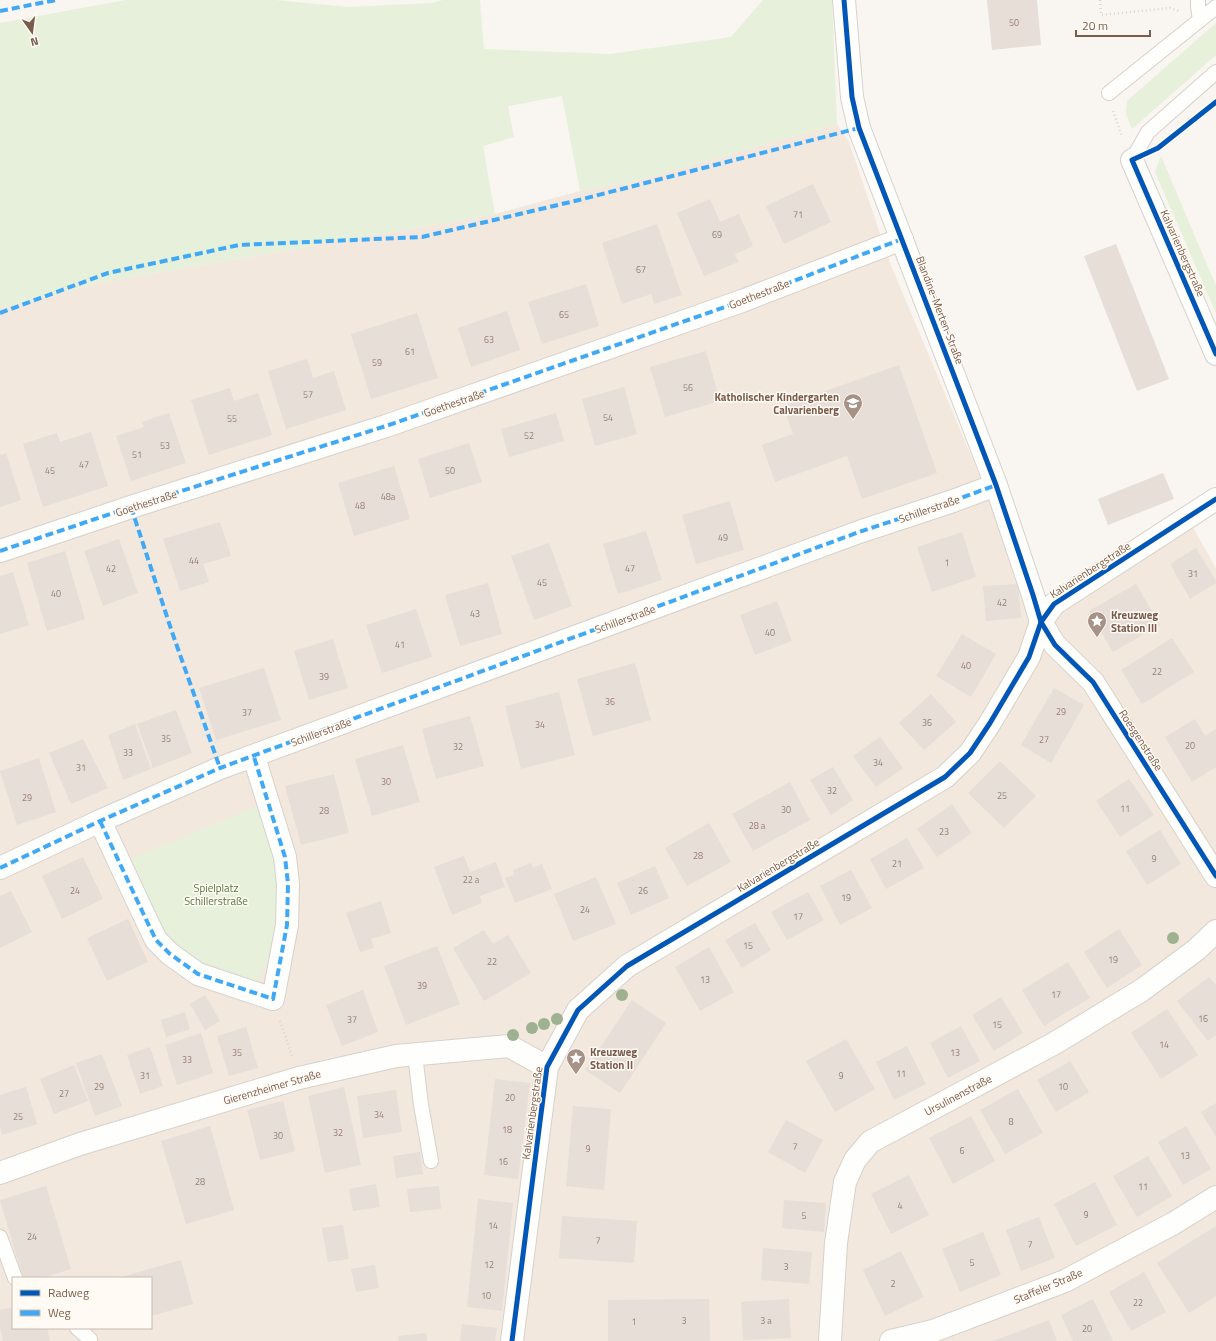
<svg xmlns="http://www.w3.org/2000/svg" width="1216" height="1341" viewBox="0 0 1216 1341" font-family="'Titillium Web',sans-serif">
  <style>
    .residential { fill: #f2e8de; fill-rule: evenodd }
    .green { fill: #e7f0db }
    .building { fill: #e6ded7 }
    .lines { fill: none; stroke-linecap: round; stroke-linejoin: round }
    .lane-casing { stroke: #d7d1cb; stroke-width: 16 }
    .street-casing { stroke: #d7d1cb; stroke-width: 24 }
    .path { stroke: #dcd5d0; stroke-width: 2.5; stroke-dasharray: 1 3; stroke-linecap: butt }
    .lane { stroke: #fefefd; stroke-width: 14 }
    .street { stroke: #fefefd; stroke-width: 22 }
    .quiet { stroke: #3fa9f5; stroke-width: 4; stroke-dasharray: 8 4; stroke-linecap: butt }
    .cycleway-casing { stroke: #fffaf3; stroke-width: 8 }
    .cycleway { stroke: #0057b8; stroke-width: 5 }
    .tree { fill: #9eb190 }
    .labels { text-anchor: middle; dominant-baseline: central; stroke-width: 3; stroke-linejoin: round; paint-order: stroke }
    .number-label { font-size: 9px; fill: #977e72 }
    .street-label { font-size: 11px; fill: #7a5c4d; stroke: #fffaf3 }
    .poi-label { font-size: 11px; font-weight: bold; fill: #7a5c4d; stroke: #fffaf3; text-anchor: start }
    .park-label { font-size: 11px; fill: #537a41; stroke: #fffaf3 }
  </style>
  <rect width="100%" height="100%" fill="#f9f5f0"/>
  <path class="residential" d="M837,124L849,142L890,263L1033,603L1183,510L1216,568V1341H0V308L93,284L495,214L580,191L637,180ZM13,1278H151V1328H13Z"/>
  <g class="green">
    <path d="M126,0H275L349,7L431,3L443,0H480L484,49L610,54L731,37L763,0H832L837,124L637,180L580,191L562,96L508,106L514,137L483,146L495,214L93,284L0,308V23Z"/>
    <path d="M1216,23V55L1132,129L1126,114L1127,101Z"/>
    <path d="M1161,156L1216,286V313L1155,172Z"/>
    <path d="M260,805L280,868L278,933L256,988L207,970L164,936L126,861Z"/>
  </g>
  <g class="building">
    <path d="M987,0H1037L1041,45L992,50Z"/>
    <path d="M813,184L831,222L784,244L766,206Z"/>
    <path d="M710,199L720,222L739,214L753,246L735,254L738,262L704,276L677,213Z"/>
    <path d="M657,224L682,295L654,304L651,294L622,304L602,243Z"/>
    <path d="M1116,244L1169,379L1137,391L1084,256Z"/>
    <path d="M586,284L599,326L542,344L528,302Z"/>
    <path d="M507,311L520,350L471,367L458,328Z"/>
    <path d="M417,313L438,378L371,399L351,334Z"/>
    <path d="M706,351L720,401L665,417L650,367Z"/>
    <path d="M307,359L313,378L334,371L346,410L286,429L268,371Z"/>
    <path d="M899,365L937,473L862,499L847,456L775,482L762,445L793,434L783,406Z"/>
    <path d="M624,387L637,434L595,446L582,399Z"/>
    <path d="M230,388L234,401L258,393L272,435L209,455L191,400Z"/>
    <path d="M169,413L186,463L131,481L116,436L144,427L142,422Z"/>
    <path d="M556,413L564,441L509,457L501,429Z"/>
    <path d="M91,432L108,486L43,507L23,444L57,433L60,442Z"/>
    <path d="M469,443L482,482L430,498L418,459Z"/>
    <path d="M6,453L21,500L0,507V455Z"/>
    <path d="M394,466L410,519L354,536L338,483Z"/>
    <path d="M1163,473L1174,499L1108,525L1098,499Z"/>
    <path d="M730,501L744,550L696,564L682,515Z"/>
    <path d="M220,522L231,556L203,564L209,582L180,591L163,539Z"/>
    <path d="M646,531L662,580L618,594L603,544Z"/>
    <path d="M962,532L976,577L932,592L917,547Z"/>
    <path d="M119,539L138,593L103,606L84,551Z"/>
    <path d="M549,543L572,606L534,620L511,556Z"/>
    <path d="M1196,548L1216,581V583L1190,599L1170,564Z"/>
    <path d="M65,551L85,619L47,631L27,563Z"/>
    <path d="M13,572L29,625L0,634V576Z"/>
    <path d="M488,583L502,634L460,646L445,595Z"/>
    <path d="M1018,584L1021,618L986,621L983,586Z"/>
    <path d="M1136,584L1160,625L1113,652L1089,611Z"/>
    <path d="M777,601L792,641L755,655L740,615Z"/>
    <path d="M416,609L432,657L382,673L366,625Z"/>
    <path d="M962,634L996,654L971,697L936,676Z"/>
    <path d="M1172,638L1194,672L1142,704L1121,670Z"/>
    <path d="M333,639L348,688L309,700L294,651Z"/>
    <path d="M635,663L651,720L593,736L577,679Z"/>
    <path d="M264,668L281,720L216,740L199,688Z"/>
    <path d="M1054,688L1084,705L1051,763L1021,745Z"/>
    <path d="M559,692L575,755L521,769L505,706Z"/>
    <path d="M931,694L956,722L924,750L899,723Z"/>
    <path d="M176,710L192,753L153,768L137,724Z"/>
    <path d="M470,716L484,766L436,779L422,729Z"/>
    <path d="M1195,719L1205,736L1216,729V767L1192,782L1165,737Z"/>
    <path d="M135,724L151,769L123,780L108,735Z"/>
    <path d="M880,737L903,768L876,787L853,756Z"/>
    <path d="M83,739L108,788L71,804L49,753Z"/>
    <path d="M403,745L420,802L372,816L355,759Z"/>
    <path d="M39,758L56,812L17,825L0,771Z"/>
    <path d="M1000,761L1036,796L1004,828L968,793Z"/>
    <path d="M833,767L853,800L831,815L810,780Z"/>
    <path d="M334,774L349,833L301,845L285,786Z"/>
    <path d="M1129,779L1154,815L1120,837L1096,801Z"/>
    <path d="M790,782L810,820L753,851L732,814Z"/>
    <path d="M952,804L972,833L937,857L917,829Z"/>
    <path d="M709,823L731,862L687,886L665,848Z"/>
    <path d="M1160,830L1181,864L1147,885L1126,851Z"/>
    <path d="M907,838L924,868L886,889L870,859Z"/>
    <path d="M464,856L470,872L496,862L505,887L480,896L482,903L452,915L434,867Z"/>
    <path d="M83,857L103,899L62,919L42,876Z"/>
    <path d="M531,863L533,868L542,864L552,889L515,903L505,878L514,875L513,870Z"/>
    <path d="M655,866L669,898L631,915L617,883Z"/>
    <path d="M851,870L872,908L840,925L820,886Z"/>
    <path d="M596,877L616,924L573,941L554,894Z"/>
    <path d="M11,891L32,932L0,948V896Z"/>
    <path d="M808,892L824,920L787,940L771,912Z"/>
    <path d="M381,901L391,933L371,939L374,948L360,952L346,913Z"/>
    <path d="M128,919L148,962L107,981L87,938Z"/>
    <path d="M755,923L771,950L742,968L725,940Z"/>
    <path d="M1119,929L1142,965L1107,988L1084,952Z"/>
    <path d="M484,930L493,944L508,935L531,973L484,1001L453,948Z"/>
    <path d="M437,946L460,1004L406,1025L384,966Z"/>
    <path d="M709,947L734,992L700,1011L675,967Z"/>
    <path d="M1068,962L1090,998L1044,1026L1022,990Z"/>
    <path d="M1209,977L1216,985V1035L1208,1041L1177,1001Z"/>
    <path d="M363,990L378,1032L342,1046L326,1005Z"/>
    <path d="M205,995L220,1021L205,1030L190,1004Z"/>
    <path d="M1001,997L1023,1033L994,1051L972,1015Z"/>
    <path d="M632,1000L666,1023L620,1093L585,1070Z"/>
    <path d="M1167,1009L1198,1055L1161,1079L1131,1033Z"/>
    <path d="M185,1012L190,1029L166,1037L161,1020Z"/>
    <path d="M961,1026L980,1061L948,1078L930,1043Z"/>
    <path d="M246,1027L258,1068L229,1076L217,1036Z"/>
    <path d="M201,1033L213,1073L177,1085L165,1045Z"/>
    <path d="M846,1039L875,1089L835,1112L806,1061Z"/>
    <path d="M907,1046L926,1084L894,1100L876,1062Z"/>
    <path d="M150,1047L163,1086L140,1094L127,1055Z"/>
    <path d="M102,1054L122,1106L95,1116L76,1063Z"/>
    <path d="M1070,1061L1089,1092L1056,1112L1037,1080Z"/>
    <path d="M74,1065L88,1101L54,1114L40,1079Z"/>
    <path d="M495,1079L530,1083L518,1179L484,1175Z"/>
    <path d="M26,1087L37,1124L2,1135L0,1127V1095Z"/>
    <path d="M344,1087L361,1165L325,1173L308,1096Z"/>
    <path d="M1018,1089L1043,1133L1005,1154L980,1110Z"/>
    <path d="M396,1090L402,1132L363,1138L357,1096Z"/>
    <path d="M283,1101L295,1151L260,1160L247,1110Z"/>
    <path d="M1216,1103V1137L1201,1112Z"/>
    <path d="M573,1106L611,1109L604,1190L566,1186Z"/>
    <path d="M971,1116L995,1161L953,1184L929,1138Z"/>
    <path d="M786,1120L823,1140L805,1173L768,1152Z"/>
    <path d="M210,1126L234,1210L186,1224L161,1141Z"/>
    <path d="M1186,1126L1211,1169L1183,1185L1158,1142Z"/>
    <path d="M420,1152L423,1174L396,1178L393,1156Z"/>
    <path d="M1148,1156L1172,1196L1137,1217L1113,1176Z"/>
    <path d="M909,1175L929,1215L891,1234L871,1194Z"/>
    <path d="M1095,1182L1117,1225L1076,1246L1054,1204Z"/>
    <path d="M376,1184L380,1207L353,1211L349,1189Z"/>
    <path d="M46,1186L71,1269L42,1278H23L0,1200Z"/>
    <path d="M439,1186L441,1209L410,1212L407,1189Z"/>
    <path d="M478,1199L513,1203L502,1311L467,1307Z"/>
    <path d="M784,1200L826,1203L824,1232L782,1228Z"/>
    <path d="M562,1216L637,1221L634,1263L559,1258Z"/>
    <path d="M1039,1217L1055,1258L1021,1271L1006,1230Z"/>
    <path d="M343,1225L349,1259L328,1262L322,1228Z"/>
    <path d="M1216,1226V1296L1189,1313L1157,1263Z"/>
    <path d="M983,1232L1001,1275L960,1292L942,1249Z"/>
    <path d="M763,1248L812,1252L809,1284L761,1280Z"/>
    <path d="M901,1251L924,1297L885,1316L863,1270Z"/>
    <path d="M181,1260L193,1304L151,1316V1278H118Z"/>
    <path d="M375,1265L379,1288L356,1292L351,1269Z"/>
    <path d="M1144,1272L1166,1312L1131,1331L1109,1292Z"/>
    <path d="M709,1299L710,1341H608V1300Z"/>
    <path d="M789,1299L791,1338L743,1340L741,1302Z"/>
    <path d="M1093,1299L1113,1341H1073L1061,1315Z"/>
    <path d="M13,1307V1328H47L50,1341H3L0,1327V1310Z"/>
    <path d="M1049,1320L1057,1341H993Z"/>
    <path d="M462,1324L497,1328L495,1341H460Z"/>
    <path d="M426,1333L427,1341H399L398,1336Z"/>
  </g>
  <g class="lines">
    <defs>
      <g id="lane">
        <path d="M1198,0V7L1200,20"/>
        <path d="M1109,93L1216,7"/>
        <path d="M1132,160L1148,132L1216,72"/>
        <path d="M415,1054L421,1105L431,1161"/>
        <path d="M0,1237L15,1278"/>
        <path d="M77,1328L90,1339"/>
      </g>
      <g id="street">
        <path d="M844,0L852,97L859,128L996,485L1033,595L1041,622L1055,645L1093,682L1216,876"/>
        <path d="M1132,160L1216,354"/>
        <path d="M0,551L131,507L386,426L742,301L902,239"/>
        <path d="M100,821L143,913L156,940L170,954L198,974L273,999L287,925L288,884L285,857L254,757"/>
        <path d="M0,868L100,821L220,768L859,532L953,501L996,485"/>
        <path d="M0,1173L80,1144L299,1078L396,1056L509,1046L547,1067"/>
        <path d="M512,1341L547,1067L578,1010L627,966L945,777L970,753L990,723L1029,657L1041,622L1054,604L1216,499"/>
        <path d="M830,1341L836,1243L845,1182L855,1160L870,1142L1055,1043L1142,990L1196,950L1216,931"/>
        <path d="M891,1341L933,1331L1065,1281L1174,1223L1216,1197"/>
      </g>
    </defs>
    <use href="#lane" class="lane-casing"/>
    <use href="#street" class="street-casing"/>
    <g class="path">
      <path d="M1100,0L1101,15L1170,8L1179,11"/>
      <path d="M1113,111L1122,136"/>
      <path d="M280,1021L292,1056"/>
    </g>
    <use href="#lane" class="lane"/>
    <use href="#street" class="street"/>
    <g class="quiet">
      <path d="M0,11L56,0"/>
      <path d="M0,313L108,273L239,245L422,237L579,200L859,128"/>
      <path d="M131,507L172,632L220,768"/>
      <path d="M0,551L131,507L386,426L742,301L902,239"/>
      <path d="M100,821L143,913L156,940L170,954L198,974L273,999L287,925L288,884L285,857L254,757"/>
      <path d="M0,868L100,821L220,768L859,532L953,501L996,485"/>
    </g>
    <defs>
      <g id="cycleway">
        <path d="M844,0L852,97L859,128L996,485L1033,595L1041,622L1055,645L1093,682L1216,876"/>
        <path d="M1216,102L1158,148L1132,160L1216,354"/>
        <path d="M512,1341L547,1067L578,1010L627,966L945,777L970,753L990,723L1029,657L1041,622L1054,604L1216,499"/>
      </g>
    </defs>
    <use href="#cycleway" class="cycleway-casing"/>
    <use href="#cycleway" class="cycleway"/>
  </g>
  <g class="tree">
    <circle cx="1173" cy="938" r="6"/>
    <circle cx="622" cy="995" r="6"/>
    <circle cx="557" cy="1019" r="6"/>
    <circle cx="544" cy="1024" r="6"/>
    <circle cx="532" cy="1028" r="6"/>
    <circle cx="513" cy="1035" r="6"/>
  </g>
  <defs>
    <symbol id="school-pin" viewBox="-11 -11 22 30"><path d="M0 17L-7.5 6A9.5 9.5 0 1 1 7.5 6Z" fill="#a69286" stroke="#fffaf3"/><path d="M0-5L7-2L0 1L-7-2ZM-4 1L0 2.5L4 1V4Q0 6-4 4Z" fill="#fff"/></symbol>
    <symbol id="sight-pin" viewBox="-11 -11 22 30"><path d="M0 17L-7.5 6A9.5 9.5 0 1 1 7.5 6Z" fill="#a69286" stroke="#fffaf3"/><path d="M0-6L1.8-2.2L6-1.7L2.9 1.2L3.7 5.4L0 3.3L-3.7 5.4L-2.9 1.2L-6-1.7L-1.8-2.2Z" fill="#fff"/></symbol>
  </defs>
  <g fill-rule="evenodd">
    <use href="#school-pin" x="842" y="392" width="22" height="30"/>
    <use href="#sight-pin" x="1086" y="610" width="22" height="30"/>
    <use href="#sight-pin" x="565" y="1047" width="22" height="30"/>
  </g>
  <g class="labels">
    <g class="number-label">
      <text x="1014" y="22">50</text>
      <text x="798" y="214">71</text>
      <text x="717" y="234">69</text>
      <text x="641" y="269">67</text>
      <text x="564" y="314">65</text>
      <text x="489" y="339">63</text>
      <text x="410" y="351">61</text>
      <text x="377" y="362">59</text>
      <text x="688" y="387">56</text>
      <text x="308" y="394">57</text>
      <text x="608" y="417">54</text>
      <text x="232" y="418">55</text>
      <text x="529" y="435">52</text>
      <text x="165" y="445">53</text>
      <text x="137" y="454">51</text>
      <text x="84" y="464">47</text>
      <text x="50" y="470">45</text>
      <text x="450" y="470">50</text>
      <text x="388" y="496">48a</text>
      <text x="360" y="505">48</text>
      <text x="723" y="537">49</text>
      <text x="194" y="560">44</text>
      <text x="947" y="562">1</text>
      <text x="111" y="568">42</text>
      <text x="630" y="568">47</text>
      <text x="1193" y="573">31</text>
      <text x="542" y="582">45</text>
      <text x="56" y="593">40</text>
      <text x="1002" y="602">42</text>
      <text x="475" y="613">43</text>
      <text x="770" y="632">40</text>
      <text x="400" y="644">41</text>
      <text x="966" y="665">40</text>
      <text x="1157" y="671">22</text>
      <text x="324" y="676">39</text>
      <text x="610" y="701">36</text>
      <text x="1061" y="711">29</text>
      <text x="247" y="712">37</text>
      <text x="927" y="722">36</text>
      <text x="540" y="724">34</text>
      <text x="166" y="738">35</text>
      <text x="1044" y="739">27</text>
      <text x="1190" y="745">20</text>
      <text x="458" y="746">32</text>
      <text x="128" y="752">33</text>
      <text x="878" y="762">34</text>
      <text x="81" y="767">31</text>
      <text x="386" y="781">30</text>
      <text x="832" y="790">32</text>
      <text x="1002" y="795">25</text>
      <text x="27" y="797">29</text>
      <text x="1125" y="808">11</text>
      <text x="786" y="809">30</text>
      <text x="324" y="810">28</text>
      <text x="757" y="825">28 a</text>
      <text x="944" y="831">23</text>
      <text x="698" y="855">28</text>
      <text x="1154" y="858">9</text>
      <text x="897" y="863">21</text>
      <text x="471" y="879">22 a</text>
      <text x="75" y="890">24</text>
      <text x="643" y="890">26</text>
      <text x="846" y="897">19</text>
      <text x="585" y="909">24</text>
      <text x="798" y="916">17</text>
      <text x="748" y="945">15</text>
      <text x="1113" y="959">19</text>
      <text x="492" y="961">22</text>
      <text x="705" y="979">13</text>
      <text x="422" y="985">39</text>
      <text x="1056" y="994">17</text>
      <text x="1203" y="1018">16</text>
      <text x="352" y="1019">37</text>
      <text x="997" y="1024">15</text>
      <text x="1164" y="1044">14</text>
      <text x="237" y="1052">35</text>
      <text x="955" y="1052">13</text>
      <text x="187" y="1059">33</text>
      <text x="901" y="1073">11</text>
      <text x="145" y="1075">31</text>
      <text x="841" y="1075">9</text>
      <text x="99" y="1086">29</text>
      <text x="1063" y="1086">10</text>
      <text x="64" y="1093">27</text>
      <text x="510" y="1097">20</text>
      <text x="379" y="1114">34</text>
      <text x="18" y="1116">25</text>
      <text x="1011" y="1121">8</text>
      <text x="507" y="1129">18</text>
      <text x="338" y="1132">32</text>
      <text x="278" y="1135">30</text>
      <text x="795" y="1146">7</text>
      <text x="588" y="1148">9</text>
      <text x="962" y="1150">6</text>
      <text x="1185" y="1155">13</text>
      <text x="503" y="1161">16</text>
      <text x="200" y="1181">28</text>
      <text x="1143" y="1186">11</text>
      <text x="900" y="1205">4</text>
      <text x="1086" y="1214">9</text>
      <text x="804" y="1215">5</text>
      <text x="493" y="1225">14</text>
      <text x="32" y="1236">24</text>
      <text x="598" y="1240">7</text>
      <text x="1030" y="1244">7</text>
      <text x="972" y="1262">5</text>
      <text x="489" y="1264">12</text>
      <text x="786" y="1266">3</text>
      <text x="893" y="1283">2</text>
      <text x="486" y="1295">10</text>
      <text x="1138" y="1302">22</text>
      <text x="684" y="1320">3</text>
      <text x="766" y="1320">3 a</text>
      <text x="634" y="1321">1</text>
      <text x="1087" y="1328">20</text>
    </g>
    <g class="street-label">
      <text transform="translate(1183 253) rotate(66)">Kalvarienbergstraße</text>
      <text transform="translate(759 294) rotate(-21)">Goethestraße</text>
      <text transform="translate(940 310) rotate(69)">Blandine-Merten-Straße</text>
      <text transform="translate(454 403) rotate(-19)">Goethestraße</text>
      <text transform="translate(146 503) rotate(-18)">Goethestraße</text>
      <text transform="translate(929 509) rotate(-19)">Schillerstraße</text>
      <text transform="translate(1090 570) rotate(-33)">Kalvarienbergstraße</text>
      <text transform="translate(625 619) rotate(-20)">Schillerstraße</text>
      <text transform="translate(321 732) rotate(-20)">Schillerstraße</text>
      <text transform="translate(1141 740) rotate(57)">Roesgenstraße</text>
      <text transform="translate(778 865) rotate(-31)">Kalvarienbergstraße</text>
      <text transform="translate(272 1087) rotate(-16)">Gierenzheimer Straße</text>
      <text transform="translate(958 1095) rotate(-28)">Ursulinenstraße</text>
      <text transform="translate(532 1113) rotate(-82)">Kalvarienbergstraße</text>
      <text transform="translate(1048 1286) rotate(-23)">Staffeler Straße</text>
    </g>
    <g class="poi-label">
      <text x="839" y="397" text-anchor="end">Katholischer Kindergarten<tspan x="839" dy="13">Calvarienberg</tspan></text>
      <text x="1111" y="615">Kreuzweg<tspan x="1111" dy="13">Station III</tspan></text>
      <text x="590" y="1052">Kreuzweg<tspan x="590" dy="13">Station II</tspan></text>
    </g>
    <g class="park-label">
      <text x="216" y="888">Spielplatz<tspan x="216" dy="13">Schillerstraße</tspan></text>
    </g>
  </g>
  <rect x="12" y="1277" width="140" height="52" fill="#fffaf3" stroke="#cabbb1"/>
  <rect x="20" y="1290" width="20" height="6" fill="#0057b8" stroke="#cabbb1"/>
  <text x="48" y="1297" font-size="12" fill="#7a5c4d">Radweg</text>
  <rect x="20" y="1310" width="20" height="6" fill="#3fa9f5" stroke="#cabbb1"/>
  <text x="48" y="1317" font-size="12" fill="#7a5c4d">Weg</text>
  <g transform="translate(32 32) rotate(166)" stroke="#fffaf3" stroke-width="3" paint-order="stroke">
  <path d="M0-3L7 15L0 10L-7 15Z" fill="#7a5c4d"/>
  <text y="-6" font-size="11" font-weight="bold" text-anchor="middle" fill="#7a5c4d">N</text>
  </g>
  <path d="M1076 30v6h74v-6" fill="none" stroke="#7a5c4d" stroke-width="2"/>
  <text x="1082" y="30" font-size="12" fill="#7a5c4d" stroke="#fffaf3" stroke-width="3" paint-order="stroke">20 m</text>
</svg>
